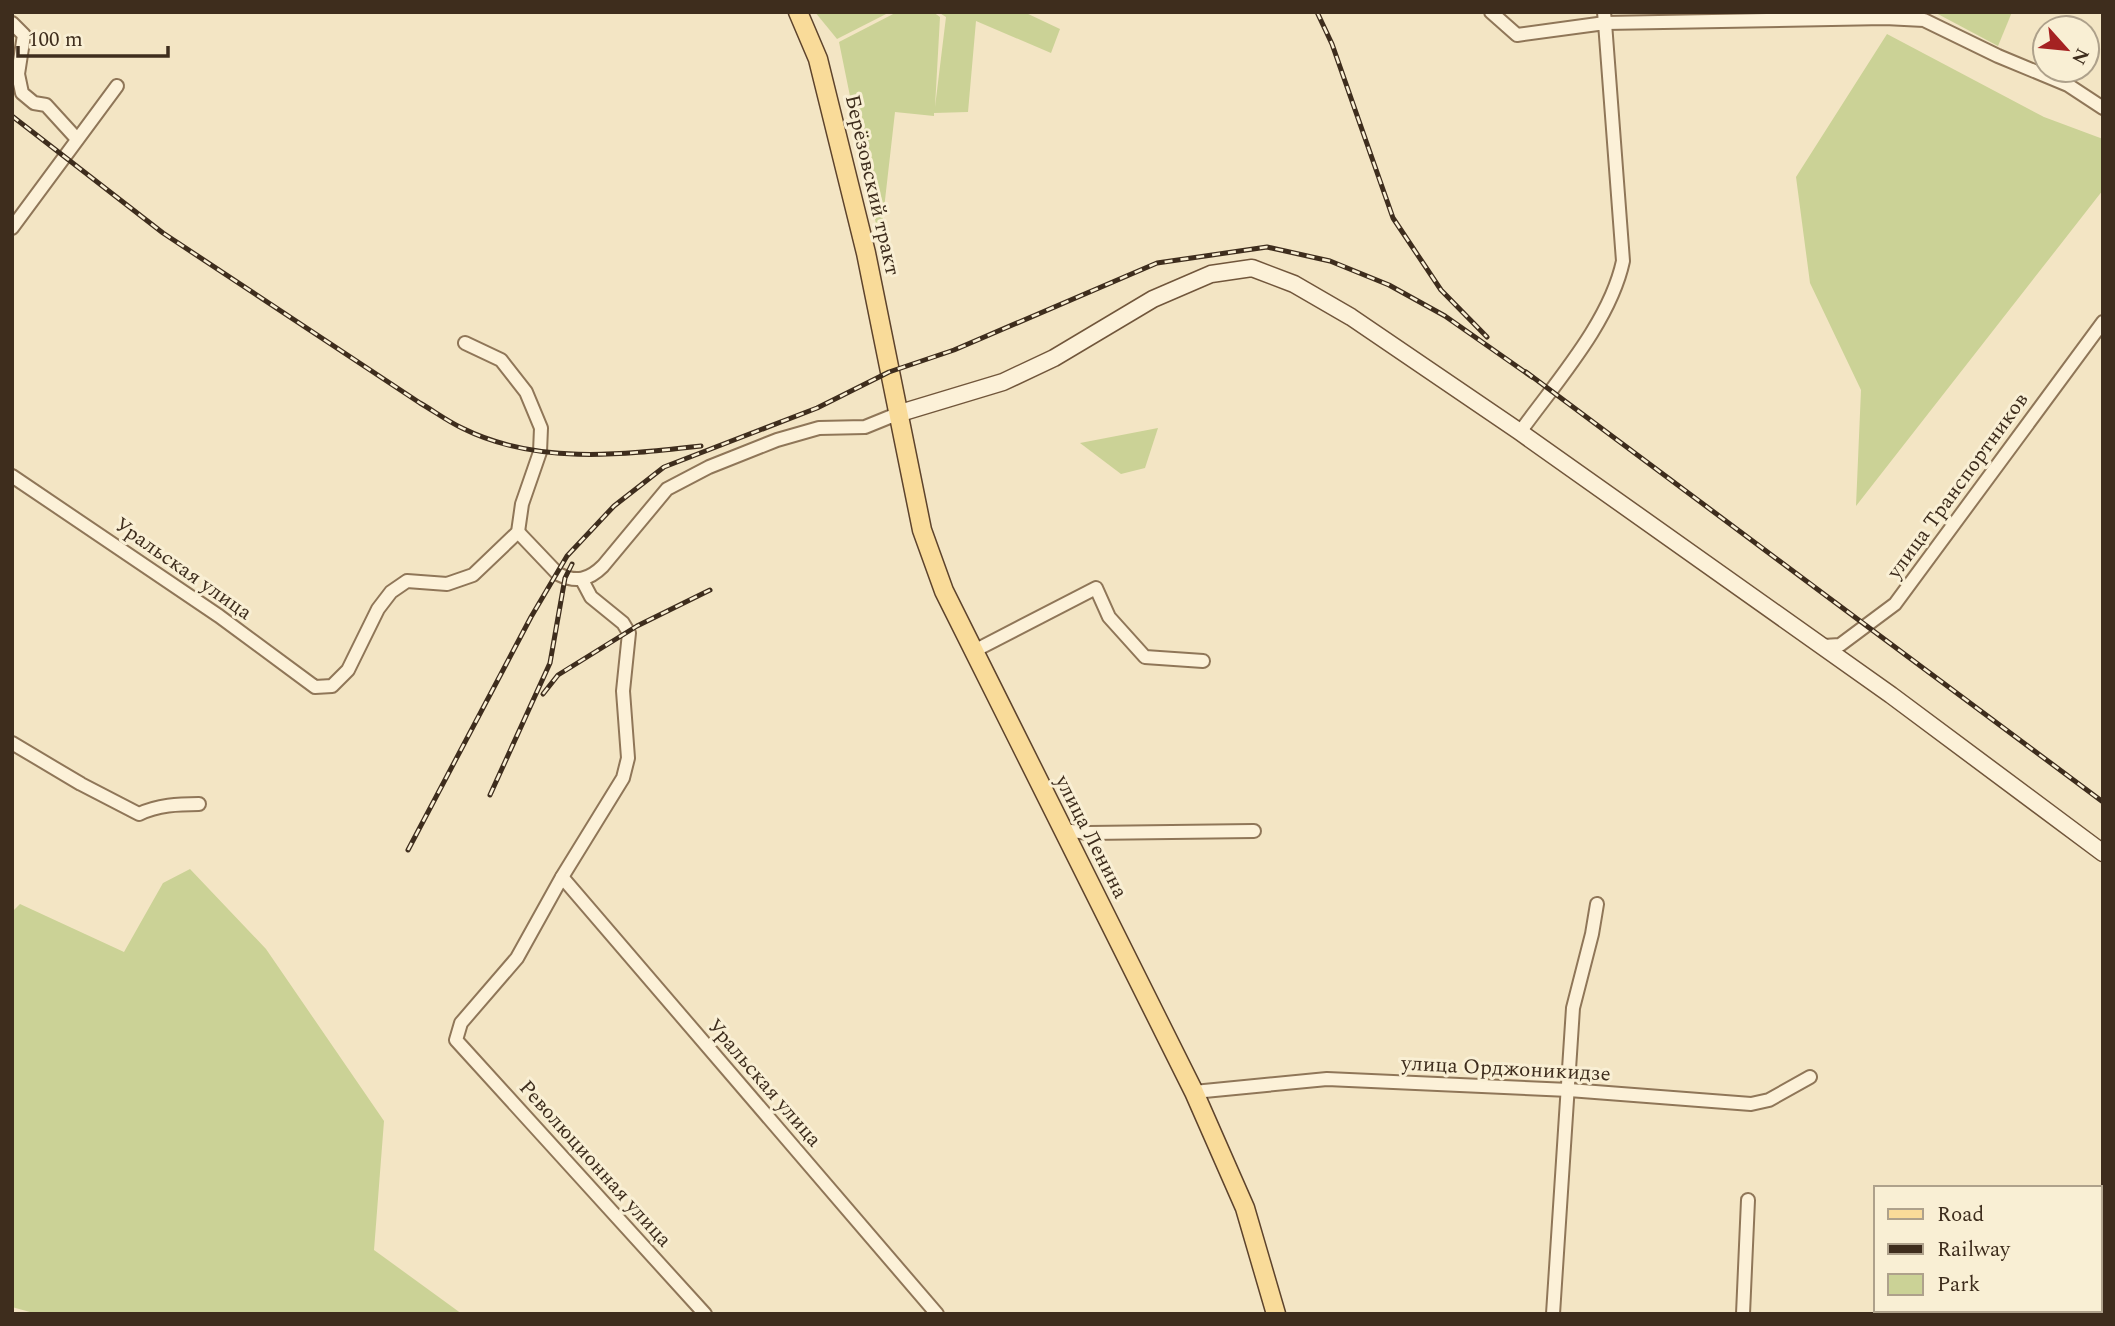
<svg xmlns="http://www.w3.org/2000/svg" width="2115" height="1326" viewBox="0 0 2115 1326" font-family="Spectral,serif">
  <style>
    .green { fill: #cbd296 }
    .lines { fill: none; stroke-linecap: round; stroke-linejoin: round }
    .street-casing { stroke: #8f7658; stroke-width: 16 }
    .secondary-casing { stroke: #71563b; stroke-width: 19 }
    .primary-casing { stroke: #5d432c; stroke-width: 21 }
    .street { stroke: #fcf1d8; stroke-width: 12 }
    .secondary { stroke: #fcf1d8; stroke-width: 16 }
    .primary { stroke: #f9db99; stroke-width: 18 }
    .rail-casing { stroke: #3e2d1d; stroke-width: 5 }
    .rail { stroke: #f9efd4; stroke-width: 2.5; stroke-dasharray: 8; stroke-linecap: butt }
    .labels { text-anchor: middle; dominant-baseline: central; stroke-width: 6; stroke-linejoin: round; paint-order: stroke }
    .street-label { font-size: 21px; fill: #3e2d1d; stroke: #f9efd4 }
  </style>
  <rect width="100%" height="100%" fill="#f3e5c4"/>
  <g class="green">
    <path d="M815,12H890L837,39Z"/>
    <path d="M897,12H933L940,17L935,107L946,17L938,12H1024L1060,29L1051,53L976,21L968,112L934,113V116L895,112L880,244L839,42Z"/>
    <path d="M1934,12H2012L1998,46Z"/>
    <path d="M1887,34L2044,117L2103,139V190L1856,506L1861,390L1810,283L1796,177Z"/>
    <path d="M1158,428L1145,468L1121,474L1080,443Z"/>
    <path d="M190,869L266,949L384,1121L374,1250L462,1314H37L12,1307V912L20,904L124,952L163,883Z"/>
  </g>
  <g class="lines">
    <defs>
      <g id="street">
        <path d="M1491,12L1517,35L1605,23L1623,261C1610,322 1556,382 1520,432"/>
        <path d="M1604,12L1605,23L1885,18L1924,20L1998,56L2068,85L2103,108"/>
        <path d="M12,23L24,35L18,74L22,93L34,103L46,105L77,139"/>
        <path d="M12,228L117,86"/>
        <path d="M12,476L219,616L315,687L332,686L348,670L378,609L391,592L407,581L447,584L473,575L518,532L522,504L540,452L541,428L526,392L501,360L465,343"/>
        <path d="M518,532L558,574C576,583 589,580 603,566L667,489L709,467L777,440L819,428L865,427L897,414"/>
        <path d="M582,580L591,597L623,623L629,633L623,691L628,758L623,778L562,877L517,958L461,1023L456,1040L705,1314"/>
        <path d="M1823,646L1840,645L1895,604L2103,322"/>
        <path d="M974,651L1096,588L1109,617L1145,657L1203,661"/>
        <path d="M12,743L81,784L139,814C158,805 178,804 199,804"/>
        <path d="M1062,830L1089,833L1254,831"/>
        <path d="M562,877L937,1314"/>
        <path d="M1194,1092L1327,1079L1569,1090L1751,1104L1769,1100L1810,1077"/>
        <path d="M1553,1314L1573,1008L1592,934L1597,904"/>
        <path d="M1743,1314L1748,1200"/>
      </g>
      <path id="secondary" d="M897,414L1003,382L1054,358L1153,299L1211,274L1252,268L1294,284L1351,317L1520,432L1891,695L2103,853"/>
      <path id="primary" d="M798,12L818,59L866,253L922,530L944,591L1194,1092L1245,1208L1276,1314"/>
    </defs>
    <use href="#street" class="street-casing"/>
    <use href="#secondary" class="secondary-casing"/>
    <use href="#primary" class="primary-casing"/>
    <use href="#street" class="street"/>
    <use href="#secondary" class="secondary"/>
    <use href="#primary" class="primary"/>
    <defs>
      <g id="rail">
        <path d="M1317,12L1332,44L1393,218L1441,290L1487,337"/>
        <path d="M12,116L163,233L420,403C434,411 447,421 462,428C536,465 621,455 701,446"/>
        <path d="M1526,372L2103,802"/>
        <path d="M543,694L558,675L637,626L710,590"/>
        <path d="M490,795L550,663L565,578L572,564"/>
        <path d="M408,850L531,617L567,556L614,506L664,467L817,408L889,372L954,350L1157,263L1267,247L1330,261L1389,285L1445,316L1532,377"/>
      </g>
    </defs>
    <use href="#rail" class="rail-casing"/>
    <use href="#rail" class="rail"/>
  </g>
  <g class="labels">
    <g class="street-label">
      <text transform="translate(872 185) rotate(77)">Берёзовский тракт</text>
      <text transform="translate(1958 486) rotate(-54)">улица Транспортников</text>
      <text transform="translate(183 569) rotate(35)">Уральская улица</text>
      <text transform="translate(1091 837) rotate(63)">улица Ленина</text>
      <text transform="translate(1506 1069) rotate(3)">улица Орджоникидзе</text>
      <text transform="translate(764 1083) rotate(49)">Уральская улица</text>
      <text transform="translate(595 1164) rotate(48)">Революционная улица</text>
    </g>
  </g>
  <rect width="2115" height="1326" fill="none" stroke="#3e2d1d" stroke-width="28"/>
  <rect x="1874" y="1186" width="228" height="126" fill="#f9efd4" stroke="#aea18b" stroke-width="2"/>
  <rect x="1888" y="1209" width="35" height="10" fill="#f9db99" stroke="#aea18b" stroke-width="2"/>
  <text x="1937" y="1221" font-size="21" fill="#3e2d1d">Road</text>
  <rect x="1888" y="1244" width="35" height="10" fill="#3e2d1d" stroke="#aea18b" stroke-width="2"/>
  <text x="1937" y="1256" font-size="21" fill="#3e2d1d">Railway</text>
  <rect x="1888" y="1274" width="35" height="21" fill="#cbd296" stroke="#aea18b" stroke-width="2"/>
  <text x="1937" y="1291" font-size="21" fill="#3e2d1d">Park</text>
  <g transform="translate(2066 49) rotate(117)"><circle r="33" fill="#f9efd4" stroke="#aea18b" stroke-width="2"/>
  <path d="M0-5L12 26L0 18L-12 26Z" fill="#a52222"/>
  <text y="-10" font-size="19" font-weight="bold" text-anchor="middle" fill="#3e2d1d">N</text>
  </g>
  <path d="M18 46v10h150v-10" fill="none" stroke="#3e2d1d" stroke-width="3.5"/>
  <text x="28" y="46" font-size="21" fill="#3e2d1d" stroke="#f9efd4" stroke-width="5" paint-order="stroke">100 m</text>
</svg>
